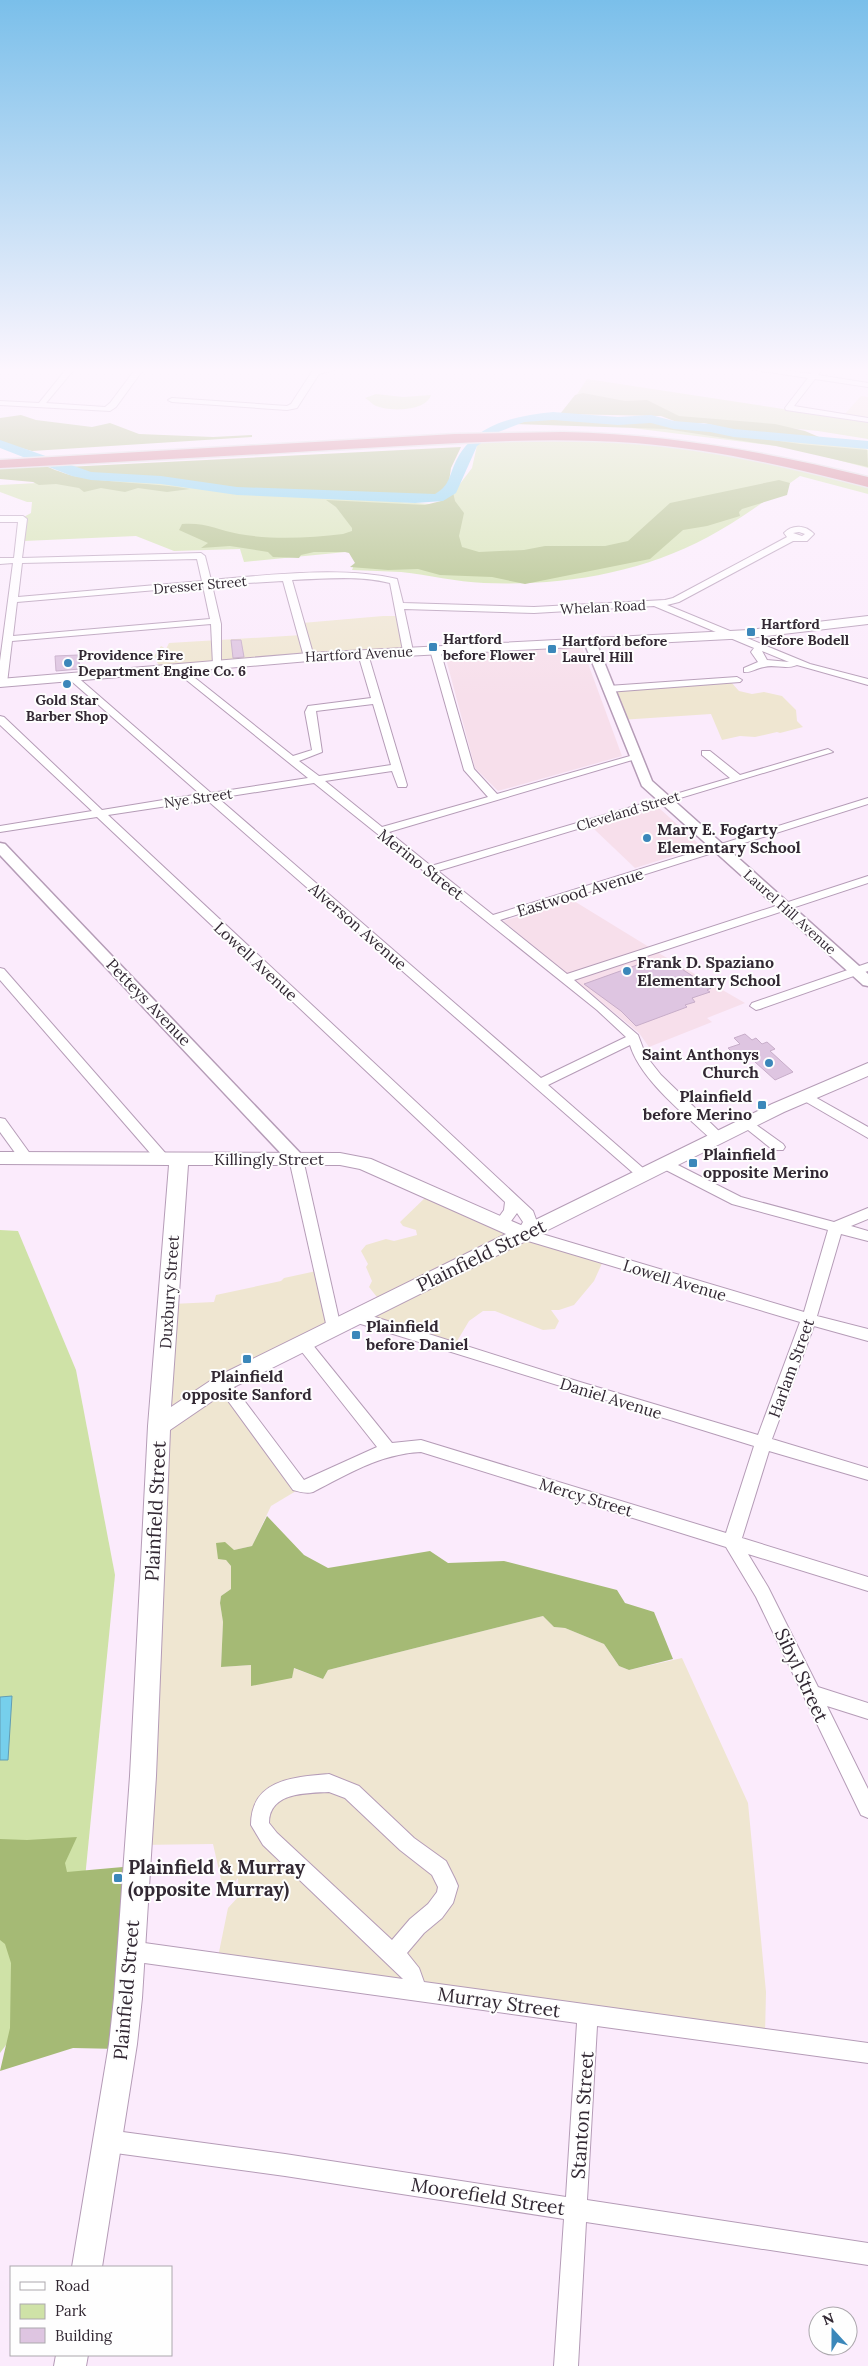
<svg xmlns="http://www.w3.org/2000/svg" width="868" height="2366" viewBox="0 0 868 2366" font-family="Lora,serif">
  <style>
    .commercial { fill: #efe6d1 }
    .education { fill: #f7dfeb }
    .green { fill: #cfe2a7 }
    .forest { fill: #a5ba75 }
    .water { fill: #76cfec; stroke: #629db4 }
    .lines { fill: none; stroke-linecap: round; stroke-linejoin: round }
    .river { fill: #76cfec; fill-rule: evenodd }
    .building { fill: #dec5e1; stroke: #c7adc9 }
    .minor-casing { stroke: #b59cb7; stroke-width: 2 }
    .tertiary-casing { stroke: #b59cb7; stroke-width: 3 }
    .secondary-casing { stroke: #b59cb7; stroke-width: 2 }
    .motorway-casing { stroke: #dad8da; stroke-width: 3 }
    .minor { fill: #fff; fill-rule: evenodd }
    .tertiary { fill: #fff; fill-rule: evenodd }
    .secondary { fill: #fff; fill-rule: evenodd }
    .motorway { fill: #cb7381; fill-rule: evenodd }
    .poi-dot { fill: #3b87ba; stroke: #fefefe; stroke-width: 2 }
    .labels { text-anchor: middle; dominant-baseline: central; stroke-width: 4; stroke-linejoin: round; paint-order: stroke }
    .far-street-label { font-size: 14px; fill: #322833; stroke: #fefefe }
    .far-poi-label { font-size: 14px; font-weight: bold; fill: #322833; stroke: #fefefe; text-anchor: start }
    .poi-label { font-size: 16px; font-weight: bold; fill: #322833; stroke: #fefefe; text-anchor: start }
    .street-label { font-size: 16px; fill: #322833; stroke: #fefefe }
    .near-street-label { font-size: 19px; fill: #322833; stroke: #fefefe }
    .near-poi-label { font-size: 19px; font-weight: bold; fill: #322833; stroke: #fefefe; text-anchor: start }
  </style>
  <rect width="100%" height="100%" fill="#fbebfc"/>
  <g class="commercial">
    <path d="M861,396L868,397V420L843,416Z"/>
    <path d="M383,616H402L409,652L161,670L154,656L161,646L166,649L169,643L302,635V623Z"/>
    <path d="M730,681L739,691L752,694L764,692L782,696L796,710L797,721L803,727L780,733L777,732L755,737L740,736L722,740L711,714L620,720L608,691Z"/>
    <path d="M428,1195L604,1259L594,1281L574,1305L559,1310H551L559,1321L555,1329L543,1330L495,1311H483L469,1321L453,1348L365,1321L384,1306L369,1287L372,1281L366,1267L368,1264L361,1251L366,1245L386,1239L394,1241L417,1235L416,1230L403,1226L400,1222Z"/>
    <path d="M321,1270L336,1328L230,1384L300,1485L296,1491L271,1506L252,1546L234,1550L226,1560L231,1566V1589L221,1596L220,1603L223,1622L221,1667L251,1665V1685L293,1668L323,1679L328,1670L543,1616L554,1627L565,1628L604,1644L619,1666L629,1670L682,1658L748,1803L766,1992L765,2036L218,1957L228,1908L239,1896L238,1878L234,1883L222,1884L213,1844L138,1845L172,1304L214,1302L216,1295L281,1281L284,1278Z"/>
  </g>
  <g class="education">
    <path d="M582,647L622,756L498,791L475,768L445,655Z"/>
    <path d="M659,808L702,847L635,868L593,828Z"/>
    <path d="M574,901L662,955L745,1003L707,1018L712,1022L649,1047L639,1033L503,921Z"/>
  </g>
  <g class="green">
    <path d="M587,379L868,422V439L818,431L672,416L566,411Z"/>
    <path d="M376,394L403,397L431,395C426,412 387,412 374,405C371,403 369,400 365,398Z"/>
    <path d="M647,421L739,437L862,447L868,450V468L792,448L632,428Z"/>
    <path d="M561,438L674,445L774,463L868,488V494L800,476C770,497 740,520 708,537C639,574 561,586 484,583C456,582 429,575 401,572C385,571 369,571 352,570L359,553L356,551L244,562L240,549L174,551L136,536L24,541L22,518L31,513L32,502H27L0,492V485L56,482L109,469L216,489L444,505L472,468L478,441Z"/>
    <path d="M0,1230L18,1231L76,1370L115,1575L78,1949L0,2053Z"/>
  </g>
  <g class="forest">
    <path d="M583,393L625,401L647,400L679,416L775,424L805,431L819,437L794,438L740,432L704,423L682,424L661,416L560,414L575,395Z"/>
    <path d="M21,415L36,420L92,427L110,423L139,434L213,437L252,435V437L32,451L0,442V418Z"/>
    <path d="M538,419L637,420L800,444L867,450L868,467L776,446L666,429L514,424Z"/>
    <path d="M461,447L451,468L448,488L435,497L426,498L227,488L144,476L82,473L66,467Z"/>
    <path d="M37,463C49,467 61,473 74,476C112,484 152,482 190,489L167,492L138,488L125,492L101,488L84,492L79,488L56,484L39,485L33,482L0,479V465Z"/>
    <path d="M779,480L790,483L787,495L742,509L739,512L740,516L707,526L683,530L650,559L525,584L492,577L440,575L418,569L388,570L350,567L355,563L349,553L345,552H314L301,555L299,558L273,557L268,552L230,546L201,548L208,543L179,530L182,524C205,522 218,530 239,534C272,540 310,538 343,534L352,531V528L336,507L326,500L425,505L441,501L453,492L455,501L464,513L459,536L462,547L479,552L524,550L545,546H605L628,541L670,503Z"/>
    <path d="M267,1516L304,1555L328,1568L430,1551L448,1563L504,1561L617,1590L625,1603L654,1612L673,1659L629,1670L619,1666L604,1644L565,1628L554,1627L543,1616L328,1670L323,1679L294,1668L292,1678L251,1686V1665L221,1667L223,1622L220,1603L221,1596L231,1589V1566L226,1560L218,1559L216,1543L225,1542L234,1550L252,1546Z"/>
    <path d="M77,1837L65,1863L67,1872L134,1866L119,2049L73,2048L0,2071L10,2028L11,1963L5,1944L0,1940V1839L27,1840Z"/>
  </g>
  <path class="water" d="M12,1696L8,1760H0V1697Z"/>
  <g class="lines">
    <path class="river" d="M553,412L618,417L651,415L674,421L710,424L734,429L868,441V449L734,437L710,432L674,429L651,423L618,425L553,420L524,422L496,433L477,446L456,493L443,501L415,503L237,495L161,484L91,480L72,476L0,448V440L91,472L161,476L237,487L435,494C451,485 449,474 457,459C476,423 515,416 553,412Z"/>
  </g>
  <g class="building">
    <path d="M231,640H241L244,657L233,658Z"/>
    <path d="M78,655L80,669L56,671L55,656Z"/>
    <path d="M668,960L711,988L707,990L710,992L692,998L695,1002L685,1005L687,1007L636,1026L621,1011L584,984L640,964L643,966L653,962L655,965Z"/>
    <path d="M745,1034L752,1040L756,1038L762,1044L767,1042L775,1049L770,1051L793,1072L775,1080L745,1053L737,1057L728,1048L740,1044L734,1038Z"/>
  </g>
  <g class="lines">
    <defs>
      <g id="minor">
        <path d="M68,367H76L46,403L105,407L110,403L137,367H145L116,407L110,411L0,405V401L39,403Z"/>
        <path d="M331,367H345L319,374L297,408L287,410L172,402L168,400L172,398L287,406L291,404L313,370Z"/>
        <path d="M745,367H761L811,374L816,367H823L818,375L868,383V387L815,379L794,406L868,418V422L786,410L785,408L808,378L748,369Z"/>
        <path d="M0,516H23L27,519L22,558L201,553L205,556L211,580C268,575 342,566 397,579L403,603L534,607L665,600L673,598L787,537L784,533C792,524 806,525 814,534L807,541H793L679,602L667,605L810,664L868,679V685L797,665C785,670 775,664 764,667C756,668 751,673 744,672V668L758,662L751,652L754,648L654,606L534,613L404,609L413,651L408,654L403,651L390,583C358,575 324,579 292,580L314,657L312,659L304,657L283,581L212,585L221,624V667L213,665L211,624L12,641L7,683L2,686L0,685V661L13,563L0,564V558H14L18,522H0ZM799,532L805,534L802,536L793,533ZM197,559L202,581L18,597L22,563ZM203,586L210,619L13,636L17,602ZM762,651L789,662L767,660Z"/>
        <path d="M432,648L440,650L474,769L497,794L630,756H638L639,758L389,832L431,866L730,778L702,755V751H710L740,775L828,749L833,752L438,871L493,915L868,798V804L500,920L567,974L868,876V883L574,980L638,1035L646,1056L661,1075L723,1135L725,1138L723,1141H713C686,1115 641,1081 630,1045L548,1085L651,1175L649,1178H639L207,800L108,815L533,1211L537,1222L532,1231L804,1312L828,1230L732,1204L660,1167L658,1164L660,1161H670L741,1197L834,1222L868,1208V1219L851,1226L868,1231V1241L841,1234L817,1316L868,1329V1341L814,1326L772,1439L868,1468V1480L769,1451L742,1538L868,1577V1591L748,1554L768,1587L818,1687L868,1703V1719L827,1706L868,1789V1818L861,1815L756,1597L726,1547L421,1452C380,1454 348,1474 313,1492C306,1494 300,1492 293,1490L215,1383L218,1379L223,1377L228,1379L304,1480L377,1447L298,1347L295,1343L298,1339H308L392,1443L421,1440L726,1533L754,1446L351,1321L349,1317L351,1313L356,1311L580,1382L758,1435L800,1322L518,1238L516,1234L523,1222L517,1213L506,1228H496L494,1224L504,1210L505,1202L97,817L0,832V826L92,811L0,725V716L4,717L102,810L200,794L69,679V675H75L211,793L308,778L174,670V666H180L293,756L312,750L305,712L308,706L371,698L358,654L363,651L368,654L407,785L406,787H398L392,771L325,781L382,827L488,797L464,770L430,650ZM373,704L391,765L319,776L299,761L322,752L316,711ZM314,783L597,1010L626,1037L541,1078L218,798Z"/>
        <path d="M737,677L742,680L740,682L608,692L603,689L608,686Z"/>
        <path d="M868,963V971L760,1009L756,1010L750,1006L752,1003Z"/>
        <path d="M0,968L4,969L167,1155L169,1158L167,1161H157L0,980Z"/>
        <path d="M806,1092L868,1127V1138L801,1099L799,1096Z"/>
        <path d="M0,1118L5,1119L31,1155L33,1158L31,1161H21L0,1132Z"/>
        <path d="M748,1119L783,1144L785,1147L783,1150H773L743,1126L741,1123Z"/>
        <path d="M296,1154L303,1159L341,1328L339,1332H329L327,1328L289,1159Z"/>
        <path d="M329,1774L359,1786L414,1838L446,1861L455,1879L458,1886L453,1903L442,1918L424,1933L407,1953L419,1968L424,1982L868,2043V2063L597,2026L587,2200L868,2243V2265L586,2222L578,2366H554L564,2219L285,2176L108,2152L100,2149L97,2141L100,2133L108,2130L285,2154L566,2197L577,2023L130,1961L123,1958L120,1951L123,1944L130,1941L403,1979L263,1845L251,1825C251,1779 294,1777 329,1774ZM329,1792L345,1798L400,1850L432,1875L438,1887L437,1892L428,1904L410,1919L392,1940L277,1833L269,1823C269,1792 307,1793 329,1792Z"/>
      </g>
      <g id="tertiary">
        <path d="M590,639L596,642L652,781L868,974V986L863,985L642,786L584,642Z"/>
        <path d="M0,843L5,844L302,1155L304,1159L302,1163H290L0,855Z"/>
      </g>
      <g id="secondary">
        <path d="M868,616V624L749,638L309,661L0,687V679L309,653L749,630Z"/>
        <path d="M868,1063V1076L784,1112L230,1389L170,1430L156,1776L142,1998L137,2044L102,2267H72L109,2044L114,1998L130,1776L148,1426L169,1165L0,1164V1152L340,1153L371,1159L523,1226L772,1104ZM188,1165H340L360,1169L506,1234L216,1377L171,1407Z"/>
        <path d="M56,2355H88L86,2366H54Z"/>
      </g>
      <path id="motorway" d="M563,432C667,434 767,452 868,477V487C791,467 714,449 635,443C539,436 442,444 346,449C231,456 115,462 0,468V460L455,434Z"/>
    </defs>
    <use href="#minor" class="minor-casing"/>
    <use href="#tertiary" class="tertiary-casing"/>
    <use href="#secondary" class="secondary-casing"/>
    <use href="#motorway" class="motorway-casing"/>
    <use href="#minor" class="minor"/>
    <use href="#tertiary" class="tertiary"/>
    <use href="#secondary" class="secondary"/>
    <use href="#motorway" class="motorway"/>
  </g>
  <linearGradient id="sky" x2="0" y2="1"><stop stop-color="#7abfea"/><stop offset="0.53" stop-color="#fdf6fe"/><stop offset="1" stop-color="#fdf6fe" stop-opacity="0"/></linearGradient>
  <rect width="868" height="698" fill="url(#sky)"/>
  <g class="poi-dot">
    <rect x="746" y="627" width="10" height="10" rx="2.5"/>
    <rect x="428" y="642" width="10" height="10" rx="2.5"/>
    <rect x="547" y="644" width="10" height="10" rx="2.5"/>
    <circle cx="68" cy="663" r="5"/>
    <circle cx="67" cy="684" r="5"/>
    <circle cx="647" cy="838" r="5"/>
    <circle cx="627" cy="971" r="5"/>
    <circle cx="769" cy="1063" r="5"/>
    <rect x="757" y="1100" width="10" height="10" rx="2.5"/>
    <rect x="688" y="1158" width="10" height="10" rx="2.5"/>
    <rect x="351" y="1330" width="10" height="10" rx="2.5"/>
    <rect x="242" y="1354" width="10" height="10" rx="2.5"/>
    <rect x="113" y="1873" width="10" height="10" rx="2.5"/>
  </g>
  <g class="labels">
    <g class="far-street-label">
      <text transform="translate(200 585) rotate(-5)">Dresser Street</text>
      <text transform="translate(603 607) rotate(-3)">Whelan Road</text>
      <text transform="translate(359 654) rotate(-3)">Hartford Avenue</text>
      <text transform="translate(198 798) rotate(-8)">Nye Street</text>
      <text transform="translate(628 811) rotate(-17)">Cleveland Street</text>
      <text transform="translate(790 912) rotate(42)">Laurel Hill Avenue</text>
    </g>
    <g class="far-poi-label">
      <text x="761" y="624">Hartford<tspan x="761" dy="16">before Bodell</tspan></text>
      <text x="443" y="639">Hartford<tspan x="443" dy="16">before Flower</tspan></text>
      <text x="562" y="641">Hartford before<tspan x="562" dy="16">Laurel Hill</tspan></text>
      <text x="78" y="655">Providence Fire<tspan x="78" dy="16">Department Engine Co. 6</tspan></text>
      <text x="67" y="700" text-anchor="middle">Gold Star<tspan x="67" dy="16">Barber Shop</tspan></text>
    </g>
    <g class="poi-label">
      <text x="657" y="829">Mary E. Fogarty<tspan x="657" dy="18">Elementary School</tspan></text>
      <text x="637" y="962">Frank D. Spaziano<tspan x="637" dy="18">Elementary School</tspan></text>
      <text x="759" y="1054" text-anchor="end">Saint Anthonys<tspan x="759" dy="18">Church</tspan></text>
      <text x="752" y="1096" text-anchor="end">Plainfield<tspan x="752" dy="18">before Merino</tspan></text>
      <text x="703" y="1154">Plainfield<tspan x="703" dy="18">opposite Merino</tspan></text>
      <text x="366" y="1326">Plainfield<tspan x="366" dy="18">before Daniel</tspan></text>
      <text x="247" y="1376" text-anchor="middle">Plainfield<tspan x="247" dy="18">opposite Sanford</tspan></text>
    </g>
    <g class="street-label">
      <text transform="translate(421 864) rotate(38)">Merino Street</text>
      <text transform="translate(580 892) rotate(-17)">Eastwood Avenue</text>
      <text transform="translate(358 926) rotate(41)">Alverson Avenue</text>
      <text transform="translate(256 961) rotate(43)">Lowell Avenue</text>
      <text transform="translate(149 1002) rotate(46)">Petteys Avenue</text>
      <text x="269" y="1159">Killingly Street</text>
      <text transform="translate(675 1280) rotate(17)">Lowell Avenue</text>
      <text transform="translate(169 1292) rotate(-86)">Duxbury Street</text>
      <text transform="translate(791 1368) rotate(-70)">Harlam Street</text>
      <text transform="translate(611 1398) rotate(17)">Daniel Avenue</text>
      <text transform="translate(586 1497) rotate(17)">Mercy Street</text>
    </g>
    <g class="near-street-label">
      <text transform="translate(481 1255) rotate(-26)">Plainfield Street</text>
      <text transform="translate(155 1511) rotate(-87)">Plainfield Street</text>
      <text transform="translate(802 1675) rotate(65)">Sibyl Street</text>
      <text transform="translate(126 1990) rotate(-85)">Plainfield Street</text>
      <text transform="translate(499 2002) rotate(8)">Murray Street</text>
      <text transform="translate(582 2115) rotate(-86)">Stanton Street</text>
      <text transform="translate(488 2196) rotate(9)">Moorefield Street</text>
    </g>
    <g class="near-poi-label">
      <text x="128" y="1867">Plainfield &amp; Murray<tspan x="128" dy="22">(opposite Murray)</tspan></text>
    </g>
  </g>
  <rect x="10" y="2266" width="162" height="90" fill="#fefefe" stroke="#aca8ad"/>
  <rect x="20" y="2282" width="25" height="8" fill="#ffffff" stroke="#aca8ad"/>
  <text x="55" y="2291" font-size="15" fill="#322833">Road</text>
  <rect x="20" y="2304" width="25" height="15" fill="#cfe2a7" stroke="#aca8ad"/>
  <text x="55" y="2316" font-size="15" fill="#322833">Park</text>
  <rect x="20" y="2328" width="25" height="15" fill="#dec5e1" stroke="#aca8ad"/>
  <text x="55" y="2341" font-size="15" fill="#322833">Building</text>
  <g transform="translate(833 2331) rotate(339)"><circle r="24" fill="#fefefe" stroke="#aca8ad"/>
  <path d="M0-4L9 19L0 12L-9 19Z" fill="#3b87ba"/>
  <text y="-8" font-size="14" font-weight="bold" text-anchor="middle" fill="#322833">N</text>
  </g>
</svg>
